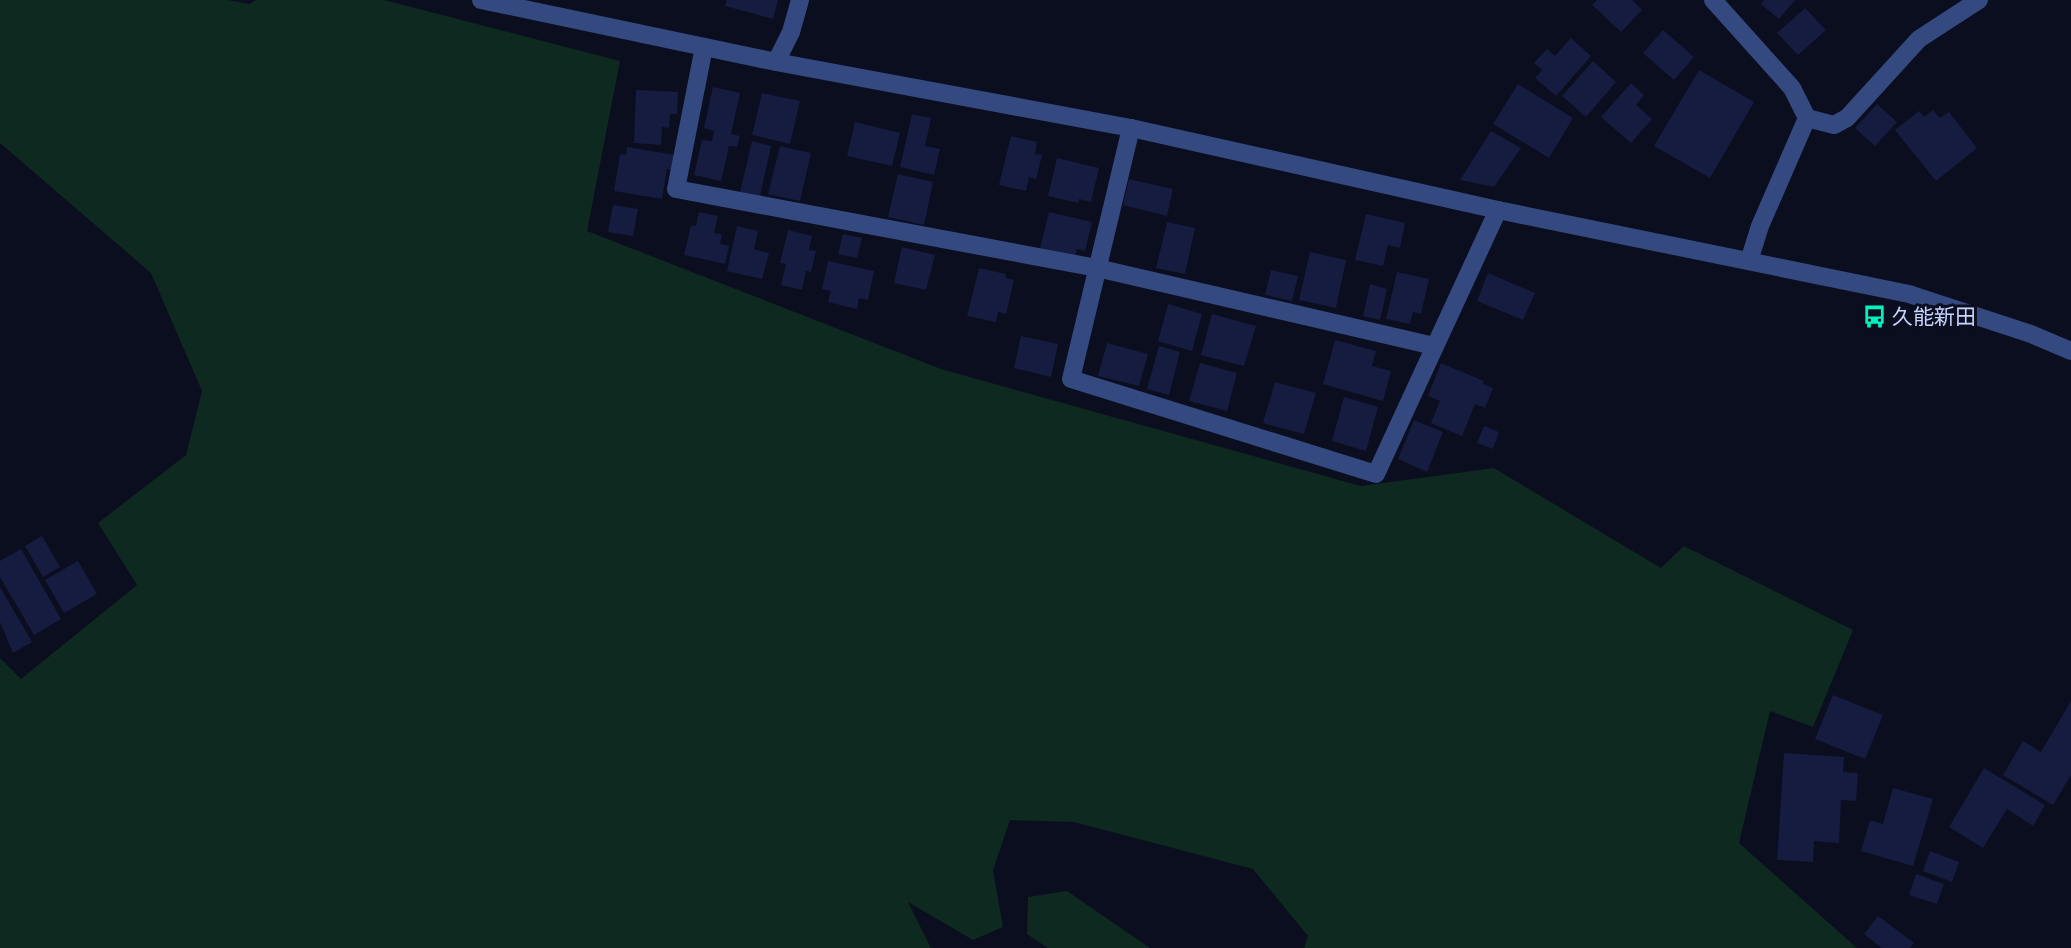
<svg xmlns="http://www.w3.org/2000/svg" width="2071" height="948" viewBox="0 0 2071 948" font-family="'PT Sans','Noto Sans JP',sans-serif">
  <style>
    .green { fill: #0e291f }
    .building { fill: #161b40 }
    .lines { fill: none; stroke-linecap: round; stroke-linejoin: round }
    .minor { stroke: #344980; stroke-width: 18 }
    .labels { text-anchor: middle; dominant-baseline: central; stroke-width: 6; stroke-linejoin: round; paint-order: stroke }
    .poi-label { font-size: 21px; fill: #c8d3ff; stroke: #0b0e1e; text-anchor: start }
  </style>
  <rect width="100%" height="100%" fill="#0b0e1e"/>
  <g class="green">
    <path d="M0,0H228L249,4L256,0H384L620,61L587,231L941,369L1361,486L1494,468L1661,568L1684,546L1853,630L1813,727L1770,711L1739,843L1857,948H1304L1308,936L1253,869L1074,822L1010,820L993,870L1003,927L973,940L908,902L931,948H0V658L21,679L137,585L98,523L186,455L202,391L151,273L0,143Z"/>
    <path d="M1067,891L1150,948H1048L1027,934L1028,897Z"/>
  </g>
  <g class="building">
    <path d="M727,0H778L773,19L725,6Z"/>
    <path d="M1597,0H1632L1642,10L1621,32L1592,5Z"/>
    <path d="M1764,0H1795L1779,19L1761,4Z"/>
    <path d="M1805,8L1826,30L1798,55L1777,33Z"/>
    <path d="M1663,30L1694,57L1674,80L1643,53Z"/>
    <path d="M1571,38L1591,56L1556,96L1535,78L1542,70L1534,63L1547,49L1555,56Z"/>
    <path d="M1593,61L1616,82L1586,117L1562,96Z"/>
    <path d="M1699,70L1754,102L1710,178L1654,146Z"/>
    <path d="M1631,83L1644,95L1636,105L1652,119L1631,143L1601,117Z"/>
    <path d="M1518,84L1573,118L1549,158L1493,124Z"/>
    <path d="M713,87L740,93L731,134L740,136L737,147L729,146L721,181L694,175L702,140L712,141L714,131L704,128Z"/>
    <path d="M636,90L678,92L677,114H670L669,128L662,127L661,145L634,143Z"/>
    <path d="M762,93L800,101L790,144L752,135Z"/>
    <path d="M1877,104L1897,122L1875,146L1855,128Z"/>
    <path d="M1933,110L1940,118L1949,112L1977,148L1936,181L1895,130L1919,111L1924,117Z"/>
    <path d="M912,114L931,118L925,146L940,149L934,175L900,167Z"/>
    <path d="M855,122L900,133L892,166L847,156Z"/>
    <path d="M1491,131L1521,148L1494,187L1460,180Z"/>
    <path d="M1011,136L1037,142L1035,154L1042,155L1036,179L1029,177L1026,191L999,185Z"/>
    <path d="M752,141L771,146L760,196L740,192Z"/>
    <path d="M780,146L811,153L800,201L768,194Z"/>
    <path d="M627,147L675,155L672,170L667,169L662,199L614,191L620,154L626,155Z"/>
    <path d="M1057,158L1099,168L1091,202L1079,199L1078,203L1048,196Z"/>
    <path d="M898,174L933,182L924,225L888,217Z"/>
    <path d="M1129,179L1173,189L1167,216L1123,205Z"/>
    <path d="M613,205L638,209L633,236L608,232Z"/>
    <path d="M699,212L718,216L714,233L722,234L720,244L729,246L725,264L684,255L691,225L696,226Z"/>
    <path d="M1049,212L1092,222L1085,251L1077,249L1075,256L1040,248Z"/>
    <path d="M1366,214L1405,223L1400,248L1388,245L1383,266L1355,260Z"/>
    <path d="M1167,222L1195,228L1185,274L1156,268Z"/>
    <path d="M737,226L758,231L754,249L769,253L762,279L727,271Z"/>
    <path d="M788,230L812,236L809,250L816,251L811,272L806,271L802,290L781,285L786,264L780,263Z"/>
    <path d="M843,234L862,238L857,258L838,254Z"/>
    <path d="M902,247L935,255L926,290L894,283Z"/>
    <path d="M1310,252L1346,260L1336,308L1299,300Z"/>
    <path d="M828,261L874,271L868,300L859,298L857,309L828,302L831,291L822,289Z"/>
    <path d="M979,268L1006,274V278L1014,280L1006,314L998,312L996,322L967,316Z"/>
    <path d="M1271,270L1298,276L1292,301L1265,295Z"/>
    <path d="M1397,272L1429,279L1421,314L1413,312L1410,324L1386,319Z"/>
    <path d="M1488,273L1535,293L1523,320L1477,301Z"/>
    <path d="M1370,284L1387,289L1380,320L1363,316Z"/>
    <path d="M1168,304L1202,314L1192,351L1158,341Z"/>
    <path d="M1212,314L1256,326L1244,366L1201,355Z"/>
    <path d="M1021,336L1058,344L1051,377L1014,368Z"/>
    <path d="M1335,340L1376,351L1372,366L1391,371L1383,401L1323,384Z"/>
    <path d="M1107,343L1148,354L1139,386L1098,376Z"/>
    <path d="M1159,346L1180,352L1169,395L1147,389Z"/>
    <path d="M1200,363L1237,373L1227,411L1189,401Z"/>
    <path d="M1441,363L1484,381L1483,384L1493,388L1485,408L1475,404L1462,436L1431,423L1440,401L1428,396Z"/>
    <path d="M1275,382L1316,393L1304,434L1263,423Z"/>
    <path d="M1344,397L1378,407L1366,451L1332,441Z"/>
    <path d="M1414,420L1443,432L1427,472L1398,459Z"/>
    <path d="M1484,426L1499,432L1493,449L1477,443Z"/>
    <path d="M42,536L60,567L43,577L25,546Z"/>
    <path d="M21,549L61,619L34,635L0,577V561Z"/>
    <path d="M78,561L97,594L64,613L45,580Z"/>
    <path d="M0,587L32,642L13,653L0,622Z"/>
    <path d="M1833,695L1883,715L1865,759L1815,739Z"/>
    <path d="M2071,701V775L2053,805L2003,775L2023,741L2041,752Z"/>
    <path d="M1784,753L1844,757L1843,772L1858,773L1856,801L1841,800L1839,843L1814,841L1813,862L1777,860Z"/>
    <path d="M1984,768L2045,805L2033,826L2007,809L1983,848L1949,827Z"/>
    <path d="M1893,788L1933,799L1913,866L1861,851L1870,820L1883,824Z"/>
    <path d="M1930,851L1959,862L1952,882L1923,871Z"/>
    <path d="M1916,874L1944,884L1937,904L1909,895Z"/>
    <path d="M1878,916L1914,943L1910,948H1882L1864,934Z"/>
  </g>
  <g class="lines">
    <g class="minor">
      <path d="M481,0L776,62L1131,128L1498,210L1909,294L2031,334L2071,351"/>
      <path d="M1713,0L1792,88L1807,118L1760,226L1749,261"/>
      <path d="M704,47L676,189L1097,268L1434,346"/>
      <path d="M776,62L791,32L800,0"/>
      <path d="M1807,118L1834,125L1847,118L1919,39L1979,0"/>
      <path d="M1131,128L1071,379L1376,474L1498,210"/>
    </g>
  </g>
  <defs>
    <symbol id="bus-bare" viewBox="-9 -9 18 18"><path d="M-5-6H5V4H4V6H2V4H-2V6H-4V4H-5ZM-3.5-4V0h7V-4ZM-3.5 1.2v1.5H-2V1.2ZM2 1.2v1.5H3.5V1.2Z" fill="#00f3bf" stroke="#0b0e1e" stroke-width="2.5" paint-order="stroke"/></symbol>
  </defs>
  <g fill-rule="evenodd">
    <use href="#bus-bare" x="1858" y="300" width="33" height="33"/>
  </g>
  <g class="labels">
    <g class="poi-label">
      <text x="1892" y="316">久能新田</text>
    </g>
  </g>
</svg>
